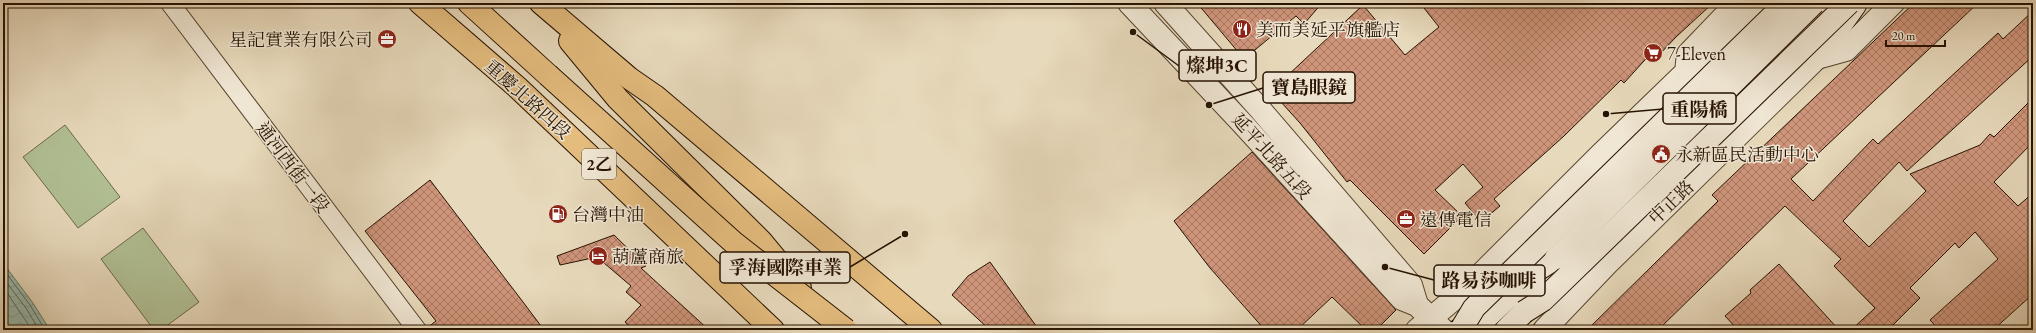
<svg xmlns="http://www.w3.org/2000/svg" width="2036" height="333" viewBox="0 0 2036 333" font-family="'EB Garamond','Noto Serif TC',serif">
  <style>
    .grass { fill: #b1c094; stroke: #6c694a }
    .water { fill: url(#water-waves); stroke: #6a7768 }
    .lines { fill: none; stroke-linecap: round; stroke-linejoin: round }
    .shore { stroke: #5e6656; stroke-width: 1 }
    .building { fill: url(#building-cross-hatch); stroke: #261200 }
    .minor-casing { stroke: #56442f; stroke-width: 20 }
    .tertiary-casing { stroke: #56442f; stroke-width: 24 }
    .secondary-casing { stroke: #261200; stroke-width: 24 }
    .primary-casing { stroke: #261200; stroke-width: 24 }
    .minor { stroke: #efe6d3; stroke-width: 18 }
    .tertiary { stroke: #efe6d3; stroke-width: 22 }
    .secondary { stroke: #efe6d3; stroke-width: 22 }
    .primary { stroke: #e4bc7e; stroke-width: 22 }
    .secondary-bridge-casing { stroke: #261200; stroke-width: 24; stroke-linecap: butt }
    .primary-bridge-casing { stroke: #261200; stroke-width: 24; stroke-linecap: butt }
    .secondary-bridge { stroke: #efe6d3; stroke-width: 22 }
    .primary-bridge { stroke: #e4bc7e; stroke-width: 22 }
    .labels { text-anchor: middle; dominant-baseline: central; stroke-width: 3; stroke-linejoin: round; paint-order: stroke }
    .shield { fill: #efe6d3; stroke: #62523f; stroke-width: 1 }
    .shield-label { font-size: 17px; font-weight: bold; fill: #261200 }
    .poi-label { font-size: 18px; fill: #261200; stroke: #efe6d3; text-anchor: start }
    .street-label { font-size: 18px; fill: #261200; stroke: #efe6d3 }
    .leader { fill: none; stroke: #261200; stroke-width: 1.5 }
    .callout-dot { fill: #261200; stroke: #efe6d3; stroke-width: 1.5 }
    .callout { fill: #efe6d3; stroke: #261200; stroke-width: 1.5 }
    .callout-label { font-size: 19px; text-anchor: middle; font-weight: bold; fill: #261200 }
  </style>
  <defs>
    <pattern id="water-waves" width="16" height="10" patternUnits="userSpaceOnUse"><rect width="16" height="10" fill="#97baad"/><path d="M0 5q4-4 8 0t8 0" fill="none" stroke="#829f93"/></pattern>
    <pattern id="building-cross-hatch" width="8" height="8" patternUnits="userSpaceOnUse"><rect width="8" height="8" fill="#cf957b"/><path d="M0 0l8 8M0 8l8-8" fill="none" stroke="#a87862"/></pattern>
  </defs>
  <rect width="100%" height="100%" fill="#e7d9bb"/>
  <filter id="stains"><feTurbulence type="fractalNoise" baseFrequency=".005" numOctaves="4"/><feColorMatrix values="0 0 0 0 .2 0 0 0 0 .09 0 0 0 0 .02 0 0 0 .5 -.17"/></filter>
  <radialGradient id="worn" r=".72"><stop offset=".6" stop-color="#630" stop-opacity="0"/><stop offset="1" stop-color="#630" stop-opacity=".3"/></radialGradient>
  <g class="grass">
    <path d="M65,125L120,197L78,228L23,157Z"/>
    <path d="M143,228L199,302L161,330H154L101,259Z"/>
  </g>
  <path class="water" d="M3,263L33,303L50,330H3Z"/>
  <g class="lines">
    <g class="shore">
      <path d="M3,269L30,305L45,330"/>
      <path d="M3,278L26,308L39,330"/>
      <path d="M3,287L32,330"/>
    </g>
  </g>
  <g class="building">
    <path d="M1197,3H1322L1304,24L1296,16L1244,59Z"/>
    <path d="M1420,3H1713L1676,37L1658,56L1653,51L1624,83L1621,80L1564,136L1494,199L1500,206L1481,222L1465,203L1483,187L1463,164L1435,190L1462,216L1424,254L1350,180L1347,182L1300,123L1271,91L1363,5L1405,55L1439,27Z"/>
    <path d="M1914,3H1978L1791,179L1813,201L1873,139L1878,144L1998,33L2003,39L2033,11V56L1907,171L1899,162L1843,221L1869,247L1926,191L1910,174L1980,145L1990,134L1994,137L2033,98V142L1994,182L2018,206L2033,193V294L1993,330H1939L1930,320L1998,259L1975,232L1959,248L1955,243L1910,288L1920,298L1888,330H1851L1875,308L1834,266L1841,259L1785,206L1658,330H1587L1718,201L1712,195Z"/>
    <path d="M1252,152L1396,310L1376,330H1366L1332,297L1297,330H1265L1210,268L1174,221Z"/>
    <path d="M430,180L523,302L544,330H427V328L436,321L365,231Z"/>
    <path d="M614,235L646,266L641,268L709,330H634L625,322L641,305L626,292L631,286L597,257L560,265L557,256Z"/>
    <path d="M990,262L1039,330H990L952,295L968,276Z"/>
    <path d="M1779,264L1839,330H1738L1725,316L1751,293L1750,290Z"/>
  </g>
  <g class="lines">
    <defs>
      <path id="minor" d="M170,3L417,330"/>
      <g id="tertiary">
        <path d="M1129,3L1242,123L1402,299L1417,305L1443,330"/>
        <path d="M1165,3L1259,108L1411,285L1417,305"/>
        <path d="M1417,330L1467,288L1599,156L1686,72L1688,54L1737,3"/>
        <path d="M1544,330L1607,264L1817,58L1846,50L1893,3"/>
      </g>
      <g id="secondary">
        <path d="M1817,58L1855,5"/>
        <path d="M1686,72L1702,63L1759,7L1766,3"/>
        <path d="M1459,330L1486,318L1537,270L1556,258"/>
        <path d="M1506,330L1524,312L1535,296"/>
      </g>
      <g id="primary">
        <path d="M420,3L517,87L773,330"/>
        <path d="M469,3L548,75"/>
        <path d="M541,3L629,78L655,96L931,330"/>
        <path d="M570,41L618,99L761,241L800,288"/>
      </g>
    </defs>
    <use href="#minor" class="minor-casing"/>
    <use href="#tertiary" class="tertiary-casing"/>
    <use href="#secondary" class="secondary-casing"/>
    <use href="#primary" class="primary-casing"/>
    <use href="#minor" class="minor"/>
    <use href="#tertiary" class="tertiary"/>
    <use href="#secondary" class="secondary"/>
    <use href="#primary" class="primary"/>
    <defs>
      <g id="secondary-bridge">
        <path d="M1556,258L1814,3"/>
        <path d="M1524,312L1543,300L1849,3"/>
        <path d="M1462,328L1474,308L1786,3"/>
      </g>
      <path id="primary-bridge" d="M548,75L733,242L846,330"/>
    </defs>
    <use href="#secondary-bridge" class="secondary-bridge-casing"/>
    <use href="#primary-bridge" class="primary-bridge-casing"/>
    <use href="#secondary-bridge" class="secondary-bridge"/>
    <use href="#primary-bridge" class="primary-bridge"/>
  </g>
  <defs>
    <symbol id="restaurant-disc" viewBox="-11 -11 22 22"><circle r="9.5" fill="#8f2418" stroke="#efe6d3"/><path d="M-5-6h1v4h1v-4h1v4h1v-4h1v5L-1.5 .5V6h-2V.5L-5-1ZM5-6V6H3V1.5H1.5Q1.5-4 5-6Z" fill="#fff"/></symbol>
    <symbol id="office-disc" viewBox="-11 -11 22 22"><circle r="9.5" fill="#8f2418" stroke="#efe6d3"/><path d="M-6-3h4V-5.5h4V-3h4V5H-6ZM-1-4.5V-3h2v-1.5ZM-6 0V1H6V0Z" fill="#fff"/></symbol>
    <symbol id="supermarket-disc" viewBox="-11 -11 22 22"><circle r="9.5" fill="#8f2418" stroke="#efe6d3"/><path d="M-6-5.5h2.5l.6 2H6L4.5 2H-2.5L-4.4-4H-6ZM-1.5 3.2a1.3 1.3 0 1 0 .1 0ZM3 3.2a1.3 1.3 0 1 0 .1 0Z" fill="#fff"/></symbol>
    <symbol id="civic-disc" viewBox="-11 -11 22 22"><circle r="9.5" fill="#8f2418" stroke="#efe6d3"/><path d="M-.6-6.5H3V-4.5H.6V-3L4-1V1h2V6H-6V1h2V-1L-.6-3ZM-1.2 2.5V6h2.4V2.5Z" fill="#fff"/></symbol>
    <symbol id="fuel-disc" viewBox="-11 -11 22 22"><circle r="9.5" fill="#8f2418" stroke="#efe6d3"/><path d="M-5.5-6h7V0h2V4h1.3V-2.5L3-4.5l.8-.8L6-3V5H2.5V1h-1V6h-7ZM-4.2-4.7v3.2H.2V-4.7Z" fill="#fff"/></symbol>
    <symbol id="hotel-disc" viewBox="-11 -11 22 22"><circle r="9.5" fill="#8f2418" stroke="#efe6d3"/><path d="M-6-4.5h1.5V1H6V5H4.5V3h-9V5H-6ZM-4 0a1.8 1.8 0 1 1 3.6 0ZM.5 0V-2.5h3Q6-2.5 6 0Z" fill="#fff"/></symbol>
  </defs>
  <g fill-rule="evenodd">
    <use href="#restaurant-disc" x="1231" y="18" width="22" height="22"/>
    <use href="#office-disc" x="376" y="28" width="22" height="22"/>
    <use href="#supermarket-disc" x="1642" y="42" width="22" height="22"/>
    <use href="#civic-disc" x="1650" y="143" width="22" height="22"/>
    <use href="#fuel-disc" x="547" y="203" width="22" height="22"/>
    <use href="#office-disc" x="1395" y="208" width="22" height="22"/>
    <use href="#hotel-disc" x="587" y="245" width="22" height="22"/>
  </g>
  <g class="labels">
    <rect class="shield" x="582" y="149" width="34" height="30" rx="3"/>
    <g class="shield-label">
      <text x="599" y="164">2乙</text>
    </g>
    <g class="poi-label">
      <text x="1256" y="29">美而美延平旗艦店</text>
      <text x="373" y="39" text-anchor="end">星記實業有限公司</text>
      <text x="1667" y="53">7-Eleven</text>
      <text x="1675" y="154">永新區民活動中心</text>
      <text x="572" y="214">台灣中油</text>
      <text x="1420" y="219">遠傳電信</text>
      <text x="612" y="256">葫蘆商旅</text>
    </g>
    <g class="street-label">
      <text transform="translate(528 99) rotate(42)">重慶北路四段</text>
      <text transform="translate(1272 156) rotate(48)">延平北路五段</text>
      <text transform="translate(293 167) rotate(53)">通河西街一段</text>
      <text transform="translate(1671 202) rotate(-44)">中正路</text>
    </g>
  </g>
  <path class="leader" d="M1133 32L1179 66M1209 105L1263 88M1606 114L1663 109M905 234L850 267M1385 267L1434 280"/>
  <g class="callout-dot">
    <circle cx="1133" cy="32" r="4"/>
    <circle cx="1209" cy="105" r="4"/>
    <circle cx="1606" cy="114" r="4"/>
    <circle cx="905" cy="234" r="4"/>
    <circle cx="1385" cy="267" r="4"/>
  </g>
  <g class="callout">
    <rect x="1179" y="50" width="77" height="31" rx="4"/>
    <rect x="1263" y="72" width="92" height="31" rx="4"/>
    <rect x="1663" y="93" width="73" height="31" rx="4"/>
    <rect x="720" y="252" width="130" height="31" rx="4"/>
    <rect x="1434" y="265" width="111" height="31" rx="4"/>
  </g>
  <g class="callout-label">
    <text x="1217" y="72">燦坤3C</text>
    <text x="1309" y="94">寶島眼鏡</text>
    <text x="1699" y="116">重陽橋</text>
    <text x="785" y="274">孚海國際車業</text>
    <text x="1489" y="287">路易莎咖啡</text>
  </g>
  <rect width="2036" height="333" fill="none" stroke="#e7d9bb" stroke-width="16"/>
  <rect x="4" y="4" width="2028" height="325" fill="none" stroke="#261200" stroke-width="2"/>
  <rect x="8" y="8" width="2020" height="317" fill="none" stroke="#261200"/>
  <path d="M1886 40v6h59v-6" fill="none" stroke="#261200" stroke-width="2"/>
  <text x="1892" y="40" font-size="12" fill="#261200" stroke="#efe6d3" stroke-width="3" paint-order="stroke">20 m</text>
  <rect width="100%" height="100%" filter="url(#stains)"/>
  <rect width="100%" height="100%" fill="url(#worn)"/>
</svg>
